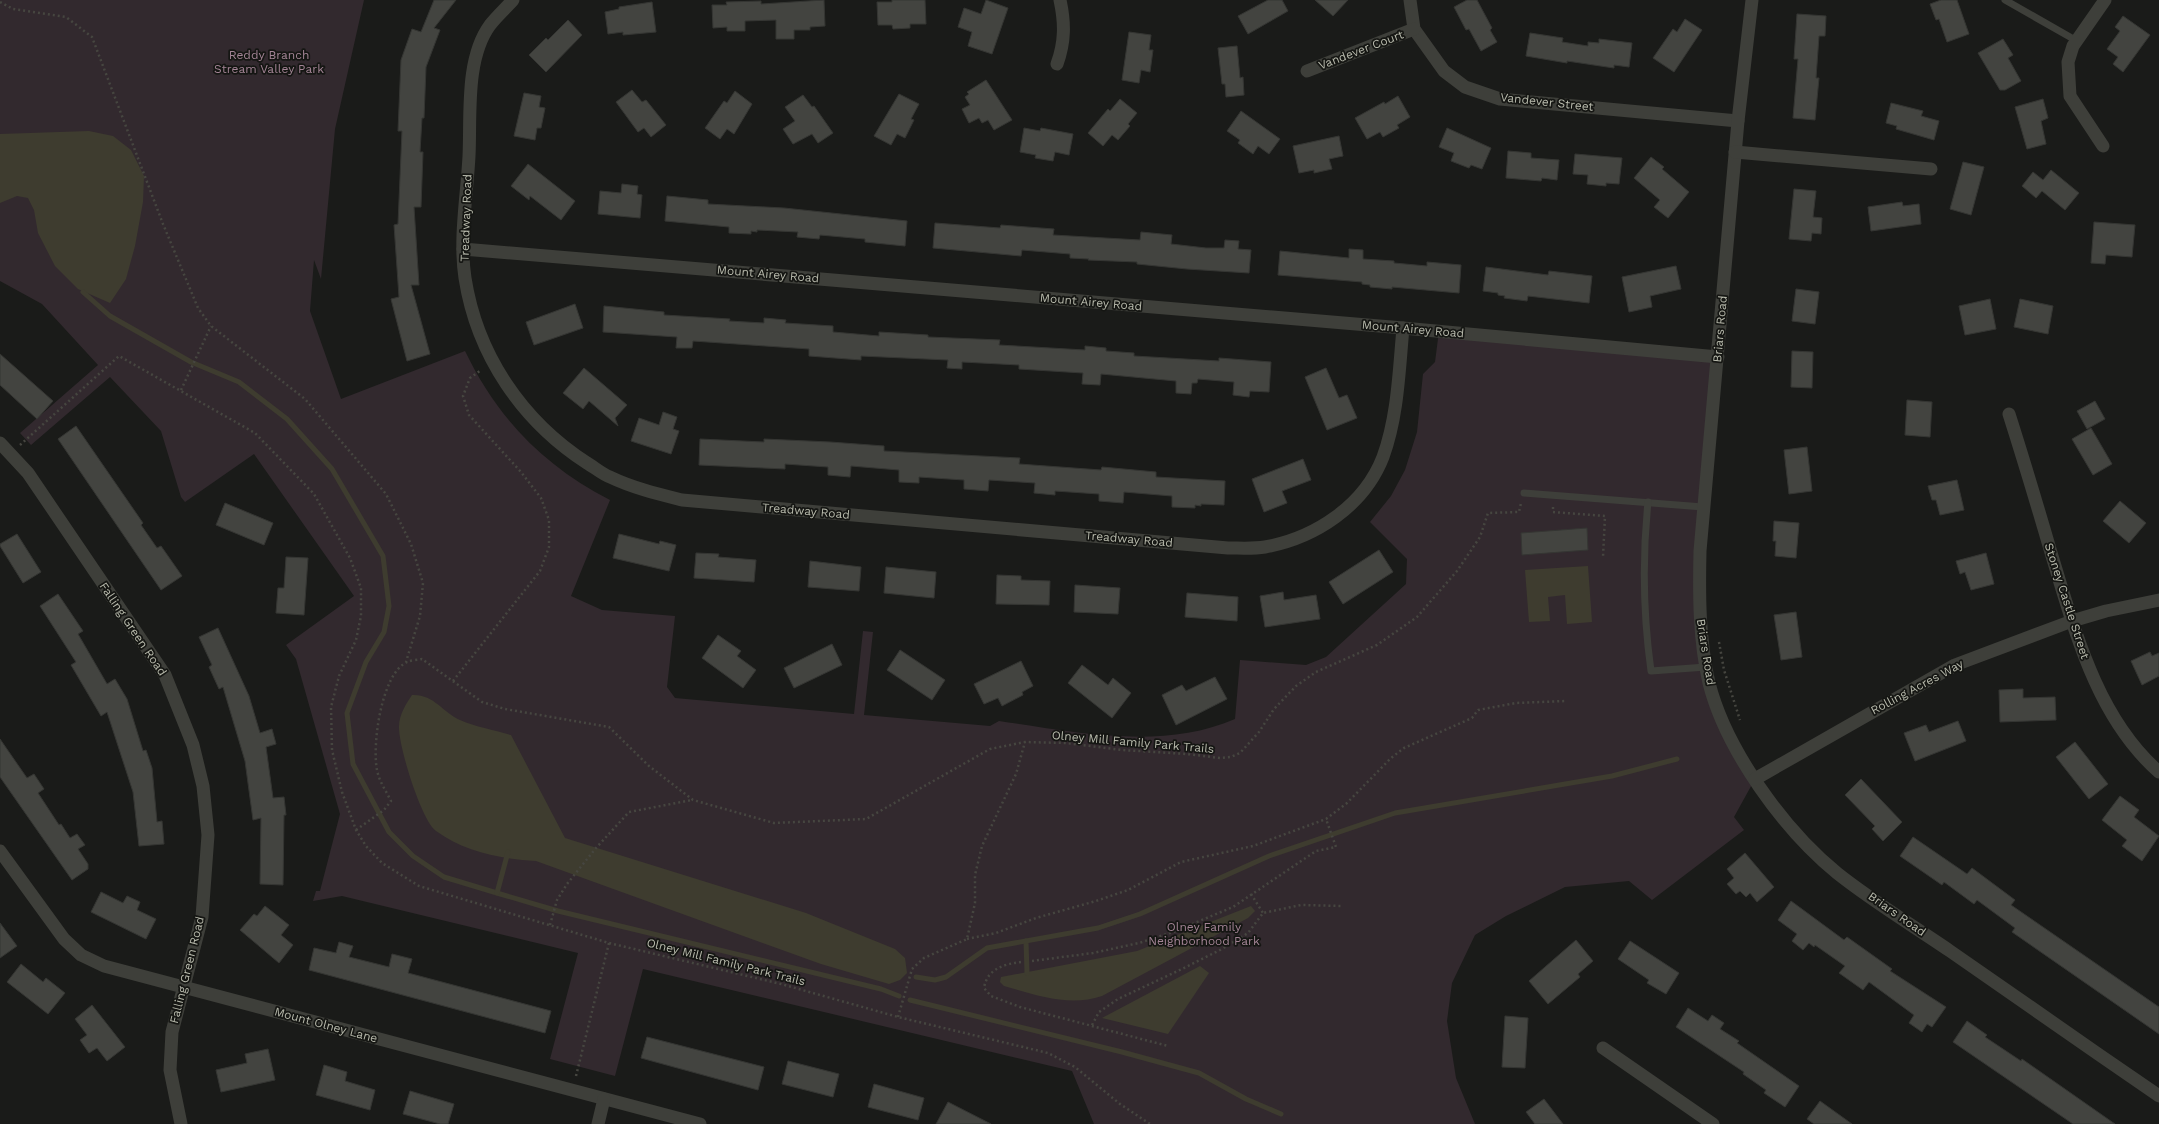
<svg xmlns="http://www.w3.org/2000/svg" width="2159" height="1124" viewBox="0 0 2159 1124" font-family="'Work Sans',sans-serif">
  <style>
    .green { fill: #32292e }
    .water { fill: #3e3c2f }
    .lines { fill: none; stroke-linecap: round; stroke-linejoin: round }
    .stream { stroke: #3e3c2f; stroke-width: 5 }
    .building { fill: #434440; stroke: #353633 }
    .path { stroke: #464640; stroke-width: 2.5; stroke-dasharray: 2 3; stroke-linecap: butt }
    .lane { stroke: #3e3f3a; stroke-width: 7 }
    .street { stroke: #3e3f3a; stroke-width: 13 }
    .labels { text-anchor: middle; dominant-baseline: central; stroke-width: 3.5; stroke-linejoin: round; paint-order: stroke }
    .street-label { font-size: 12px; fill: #b8baac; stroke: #151613 }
    .park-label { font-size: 12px; fill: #a38495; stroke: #151613 }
  </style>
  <rect width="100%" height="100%" fill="#1a1b19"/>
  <path class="green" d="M0,0H364L335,129L321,279L314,260L310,311L341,399L465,351C498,419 543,465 610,500L571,596L602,610L675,616L667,687L675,698L854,714L863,631L873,632L864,715L990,726L999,721C1076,732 1161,751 1235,719L1240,660L1306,665L1326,657L1406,584L1407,559L1370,522L1391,496L1405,470L1417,432L1423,374L1435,362L1439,331L1718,357L1700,551L1710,684L1755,779L1734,817L1744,830L1652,900L1629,881L1565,887L1506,916L1475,935L1452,983L1447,1021L1456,1078L1475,1124H1094L1072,1071L643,969L615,1076L550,1059L578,953L342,896L313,901L316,891H320L340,814L296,659L286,645L354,596L254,454L185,502L181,497L161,431L110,377L31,445L20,433L98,365L42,304L0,281Z"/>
  <g class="water">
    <path d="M89,131L113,136L131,150L144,176L143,202L135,246L126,279L110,303L78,289L55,266L38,233L34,210L28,198L17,196L0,203V134Z"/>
    <path d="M1588,566L1592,622L1567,624L1565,595L1548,597L1550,621L1529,622L1525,570Z"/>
    <path d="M412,695C434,694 442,712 460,720C476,727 494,730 511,735L565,838L806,913L895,949L905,958L907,973L900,980L889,984L821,964L536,861C501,859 465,852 436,831C421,820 398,745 399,726C399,715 406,704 412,695Z"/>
    <path d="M1251,906L1255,911L1248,918L1102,996C1069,1007 1036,995 1004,986L1000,982L1001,977L1137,951Z"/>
    <path d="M1200,966L1209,973L1168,1034L1102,1018Z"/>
  </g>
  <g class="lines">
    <g class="stream">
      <path d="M83,292L110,316L191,362L239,382L287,419L332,469L383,556L389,606L384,632L366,662L347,713L353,764L389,832L413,856L444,877L497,893L558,911L881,989L899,996"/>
      <path d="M497,893L508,852"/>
      <path d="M1026,941L1027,973"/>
      <path d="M916,977L935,980L946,977L987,948L1098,928L1140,914L1269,856L1395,813L1612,776L1677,759"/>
      <path d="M910,1000L1122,1052L1199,1073L1246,1099L1281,1114"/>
    </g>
  </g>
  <g class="building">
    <path d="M434,0H456L434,28L440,30L426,67L424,118H422L420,152H423L421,207H414L419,285H411L430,354L407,361L391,299L399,297L394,225L398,224L402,131H398L401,60L412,29L421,32Z"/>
    <path d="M824,0L825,26L810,27V30H794V39H776V20L745,21V31H727V27L713,28L712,5H727L726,2L761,1V4Z"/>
    <path d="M892,0H925L926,24H910V28L893,29L892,25H878L877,2H892Z"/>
    <path d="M986,0L1008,8L992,54L968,46L972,32L958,27L964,8L981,14Z"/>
    <path d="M1268,0H1282L1288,11L1248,34L1238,16Z"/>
    <path d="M1315,0H1348L1333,16Z"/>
    <path d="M1467,0H1477L1492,28L1490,30L1497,42L1481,51L1469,29L1466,30L1454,7Z"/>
    <path d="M1941,0H1957L1969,34L1947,42L1939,19L1936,20L1930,4Z"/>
    <path d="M652,2L656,32L623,35V32L608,34L605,12L619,9V7Z"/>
    <path d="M1797,14L1826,16L1825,36H1819L1816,78H1819L1815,120L1793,118L1798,59H1794Z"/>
    <path d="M2123,16L2150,35L2123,72L2113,64L2118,57L2107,49L2120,31L2115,27Z"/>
    <path d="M1685,19L1702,30L1674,72L1653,58L1673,29L1677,32Z"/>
    <path d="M568,20L582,35L546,72L529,55L546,38L548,40Z"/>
    <path d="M1129,32L1151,35L1149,50H1153L1150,72L1141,70L1139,83L1122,80Z"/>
    <path d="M1530,33L1563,38L1562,42L1588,46V42L1599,43V39L1632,43L1629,67L1614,65V68L1567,61V63L1526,56Z"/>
    <path d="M2003,39L2013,55L2008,58L2021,81L2005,90H2000L1978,53Z"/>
    <path d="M1237,46L1240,78L1243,77L1244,95L1226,97L1225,84H1222L1218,48Z"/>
    <path d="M986,80L1012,120L994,130L988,120L982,123L979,118L969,123L962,109L970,105L965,97L969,94L967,92Z"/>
    <path d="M632,90L642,102L646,100L666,125L651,137L644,128L638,132L616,102Z"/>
    <path d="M735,91L752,104L734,134L727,129L720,139L705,128L724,101L727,103Z"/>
    <path d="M524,93L541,96L539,107L545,108L541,128H537L535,140L514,136Z"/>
    <path d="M899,94L919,104L911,119L914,120L905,138L897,134L891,145L874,136Z"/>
    <path d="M803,95L812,107L814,106L833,133L818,143L812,134L793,144L783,129L795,121L785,107Z"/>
    <path d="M1398,96L1410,117L1397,125L1399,128L1383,137L1380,132L1367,139L1355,118L1384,102L1385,104Z"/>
    <path d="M1120,99L1137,113L1128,124L1130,126L1118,140L1112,135L1103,146L1088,133L1108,109L1110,111Z"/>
    <path d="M2043,99L2048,118L2041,121L2046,144L2027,149L2015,107Z"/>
    <path d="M1891,103L1923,111L1921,116L1939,121L1934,140L1896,129L1897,126L1886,123Z"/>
    <path d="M1241,111L1280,139L1269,154L1258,146L1253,154L1238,143L1240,140L1227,131Z"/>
    <path d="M1024,128L1040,131L1041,128L1073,134L1069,155L1055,152L1053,161L1035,158L1036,155L1020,152Z"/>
    <path d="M1447,128L1491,148L1482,169L1471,165L1469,168L1451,161L1454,153L1439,147Z"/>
    <path d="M1339,136L1343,156L1329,159L1332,169L1314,173V170L1299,173L1293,146Z"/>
    <path d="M1508,151L1531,153V158L1559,160L1557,180L1542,178L1541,181L1506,178Z"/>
    <path d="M1575,154L1622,158L1619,184L1606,183V186L1587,184L1588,175L1573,174Z"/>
    <path d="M1651,157L1664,167L1662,169L1689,192L1668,218L1654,207L1660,200L1634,178Z"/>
    <path d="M1963,162L1984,167L1971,215L1950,209Z"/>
    <path d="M528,164L575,201L561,220L530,196L529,200L511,186Z"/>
    <path d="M2051,170L2079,193L2065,210L2042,191L2036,198L2022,186L2033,172L2043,180Z"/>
    <path d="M622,184L638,186L637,194L642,195L640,218L598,214L600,191L621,193Z"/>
    <path d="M1794,189L1816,191L1813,217L1822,218L1821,234L1812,233L1811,241L1789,239Z"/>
    <path d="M667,196L708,200V204L784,208L907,221L905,246L865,242V239L820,235L819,239L797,237L798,232L757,230V232L751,231V234L729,233V227L665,221Z"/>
    <path d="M1902,202L1903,206L1919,204L1921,224L1871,231L1868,207Z"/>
    <path d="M2094,222L2135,225L2132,257L2106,255L2105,264L2091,263Z"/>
    <path d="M935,223L1000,228L1001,225L1054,229L1053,235L1140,240L1141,232L1172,235L1171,244L1206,248H1224L1225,240L1239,241L1238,249L1251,250L1249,273L1187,269L1137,264V262L1088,260L1089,259L1070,258V254L1022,250L1021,256L933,248Z"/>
    <path d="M1349,249L1363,250V259L1394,261V263L1427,266V262L1461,265L1459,293L1392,287V289L1370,287V285L1362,284V282L1278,275L1280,251L1349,258Z"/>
    <path d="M1676,266L1681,289L1650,296L1652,307L1629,312L1622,277Z"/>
    <path d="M1486,267L1548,275L1549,271L1592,276L1589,303L1528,296L1527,301L1504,298L1505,296L1498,295V293L1483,291Z"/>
    <path d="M1796,289L1819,292L1815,324L1792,321Z"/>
    <path d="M1990,299L1996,329L1965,335L1959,306Z"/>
    <path d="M2020,299L2053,306L2048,334L2014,327Z"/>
    <path d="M575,304L583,328L534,345L526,322Z"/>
    <path d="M604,306L664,312V315L730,319L729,321L764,323V318L786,320L785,323L833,326V332L879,336V332L928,335V337L1000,340L999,345L1085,350V346L1106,348V351L1134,353V356L1219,361V358L1271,362L1269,392L1250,391L1249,397L1233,395L1234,382L1198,379L1197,383H1192L1191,394L1176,393V381L1101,374L1100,385L1082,384L1083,373L1019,369V365L962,362V369L947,368L948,360L861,356V360L809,356V349L693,341L692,348H676L677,337L603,332Z"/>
    <path d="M1792,351L1813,352L1812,388L1791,387Z"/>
    <path d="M0,354L53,401L37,419L0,385Z"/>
    <path d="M584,368L627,405L615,418L618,426L589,401L583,409L563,393Z"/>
    <path d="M1326,368L1339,398L1347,395L1357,418L1327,430L1305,377Z"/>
    <path d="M1907,400L1932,402L1930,437L1905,435Z"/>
    <path d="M2095,401L2105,419L2087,429L2077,411Z"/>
    <path d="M663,412L677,417L673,429L679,431L671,454L631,441L639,418L659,425Z"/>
    <path d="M76,426L143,523L141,525L157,548L161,546L182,576L161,590L58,439Z"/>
    <path d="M2091,428L2112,464L2093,475L2072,439Z"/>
    <path d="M700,439L764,442V439L830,442L884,446V451L1020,458L1019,464L1101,470L1102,467L1156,472V477L1225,481L1224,505L1201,504V506L1195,505V508L1172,507V496L1124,492L1123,503L1099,501V494L1055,491V495L1034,493L1035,483L989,480L988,491L964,489V480L919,477V483L899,482V470L851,466L850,477L828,475V467L785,464V469L699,465Z"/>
    <path d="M1807,447L1812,491L1789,494L1784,450Z"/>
    <path d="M1303,459L1311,480L1282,491L1287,503L1264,512L1252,479Z"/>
    <path d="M1957,480L1964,510L1940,515L1936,500H1932L1928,486Z"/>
    <path d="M2120,501L2146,523L2129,543L2103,521Z"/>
    <path d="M225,503L273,523L264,545L216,525Z"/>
    <path d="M1774,521L1799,523L1796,558L1775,556L1776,541H1773Z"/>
    <path d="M1587,528L1588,550L1522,555L1521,533Z"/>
    <path d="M17,534L41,572L23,583L0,546V544Z"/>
    <path d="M619,534L659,544L660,541L676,545L669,571L613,558Z"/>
    <path d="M1379,550L1393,572L1343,604L1329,582Z"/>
    <path d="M696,553L719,554L718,557L756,560L754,582L694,578Z"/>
    <path d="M1986,553L1994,584L1971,590L1965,572L1960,574L1956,561Z"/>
    <path d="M286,557L308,558L304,615L276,613L278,588H284Z"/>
    <path d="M810,561L861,567L859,591L808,587Z"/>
    <path d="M886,567L936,572L934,598L884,593Z"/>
    <path d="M997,575L1021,576V580L1050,581L1049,605L996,604Z"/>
    <path d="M1075,585L1120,588L1118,614L1074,612Z"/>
    <path d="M1283,592L1284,600L1316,595L1320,619L1265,627L1260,596Z"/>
    <path d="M1187,593L1238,597L1237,621L1185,617Z"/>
    <path d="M58,594L83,631L78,634L107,684L115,679L127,699L143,751L146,750L152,768L157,822L162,821L164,844L139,846L133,792L107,712L101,716L71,665L76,662L40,606Z"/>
    <path d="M1796,612L1802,657L1781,660L1774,615Z"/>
    <path d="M218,628L249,696L260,733L272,729L276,744L266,747L273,798L284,797L286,815H284L283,885L260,884L261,818L253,820L245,761L223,687L219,689L209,667L212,665L199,637Z"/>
    <path d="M718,635L741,651L737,656L756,670L743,688L702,658Z"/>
    <path d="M832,644L842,665L794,688L784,668Z"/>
    <path d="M900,650L945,680L932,700L887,670Z"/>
    <path d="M2150,652L2152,656L2159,653V676L2142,685L2131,661Z"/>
    <path d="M1021,661L1033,686L1022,692L1023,695L1002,706L998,698L984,704L974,684Z"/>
    <path d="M1082,665L1108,685L1113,678L1131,693L1112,718L1068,683Z"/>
    <path d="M1215,677L1227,699L1176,725L1162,695L1182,685L1186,691Z"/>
    <path d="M2023,689V698L2055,697L2056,720L2000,722L1999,690Z"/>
    <path d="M1958,721L1966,741L1915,761L1904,733L1926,725L1929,732Z"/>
    <path d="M0,739L27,778L34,774L44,789L38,793L59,825L61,824L70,838L77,834L85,845L78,849L88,864V869L72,880L0,777Z"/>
    <path d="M2075,742L2108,784L2089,799L2056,757Z"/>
    <path d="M1861,779L1902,822L1883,841L1872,829L1875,826L1845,795Z"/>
    <path d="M2120,796L2139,810L2134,817L2159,836L2142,861L2122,846L2127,840L2102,820Z"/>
    <path d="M1913,837L1967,874L1972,868L2015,900L2011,905L2159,1007V1034L2012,932L2015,928L1977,900L1974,904L1944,882L1942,885L1900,856Z"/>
    <path d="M1745,853L1774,887L1757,902L1750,893L1746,897L1740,891L1736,894L1727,884L1734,878L1727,869Z"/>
    <path d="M101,892L123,903L127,896L140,902L137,910L156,919L146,939L91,912Z"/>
    <path d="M1791,901L1844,940L1847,937L1892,969L1890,971L1946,1007L1932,1027L1927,1024L1922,1032L1909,1023L1914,1015L1869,982L1863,990L1839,973L1845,966L1815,945L1814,947L1809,943L1803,950L1792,941L1797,934L1778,920Z"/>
    <path d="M265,906L289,925L281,935L293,945L279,963L240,930L254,914L257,916Z"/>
    <path d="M0,923L17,946L0,958Z"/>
    <path d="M1576,940L1593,961L1578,974L1580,977L1548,1004L1529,981Z"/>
    <path d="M1630,941L1679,973L1666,994L1647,983L1649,980L1618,959Z"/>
    <path d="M339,942L353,946L349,957L389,967L392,954L412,959L408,973L551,1011L545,1033L309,970L314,948L336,953Z"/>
    <path d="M21,964L43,982L46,978L65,993L48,1014L7,982Z"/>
    <path d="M92,1005L125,1047L107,1061L97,1048L89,1053L80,1040L87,1035L75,1019Z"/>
    <path d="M1688,1008L1708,1021L1712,1015L1724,1023L1720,1029L1739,1041L1737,1043L1799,1086L1785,1107L1764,1093L1766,1090L1743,1074L1744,1072L1676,1027Z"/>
    <path d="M1505,1016L1528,1018L1525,1068L1502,1067Z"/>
    <path d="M1967,1021L1987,1035L1985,1037L2021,1061L2022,1059L2115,1124H2073L1953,1042Z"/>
    <path d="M647,1037L764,1067L758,1090L641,1058Z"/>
    <path d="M268,1049L275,1080L221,1092L216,1070L247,1063L245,1054Z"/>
    <path d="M788,1061L839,1074L833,1097L782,1084Z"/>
    <path d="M324,1065L347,1072L345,1081L375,1090L370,1110L316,1095Z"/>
    <path d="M874,1084L924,1098L918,1120L868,1107Z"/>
    <path d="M410,1091L454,1104L448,1124H440L403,1114Z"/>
    <path d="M1544,1099L1563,1124H1535L1526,1112Z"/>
    <path d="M1820,1101L1852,1124H1814L1807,1119Z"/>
    <path d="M948,1102L991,1124H936Z"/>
  </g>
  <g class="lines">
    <g class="path">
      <path d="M0,2L13,9L66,17L92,37L163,224L198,308L211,326L305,399L386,494L411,544L423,583L420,616L406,662"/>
      <path d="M181,390L211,326"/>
      <path d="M20,445L119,356L255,433L314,494L350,558L361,588V616L356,640L339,676L331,707L332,750L342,792L356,830L366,846L382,863L419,886L609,943L781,984L898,1017L1048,1053L1075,1067L1120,1104L1150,1124"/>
      <path d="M1553,507V512L1605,516L1603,557"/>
      <path d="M1719,642L1724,670L1740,720"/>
      <path d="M453,681L540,571L549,547V520L541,498L521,472L469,415L463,396L470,378L481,370"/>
      <path d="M356,830L384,810L391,801C386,791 379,781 377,770C372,746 381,674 407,662C411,660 418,660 422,659L482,702L505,709L609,727L649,766L693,800L774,823L866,819L990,749L1025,742L1066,743L1122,750L1187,754L1220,758L1231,757L1240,753L1259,732L1274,709L1296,686L1316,672L1377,645L1417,617L1457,571L1480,537L1488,513L1519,512L1521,503"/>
      <path d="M1251,894L1263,913"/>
      <path d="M550,925L557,900L567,884L596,848L629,812L692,800"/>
      <path d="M967,939L996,933L1036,918L1096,901L1128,890L1181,862L1253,846L1326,819L1347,803L1391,758L1404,748L1472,718L1478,710L1516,703L1566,701"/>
      <path d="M1032,961L1093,953L1139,943L1173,932L1233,907L1316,851L1336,847L1326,819"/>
      <path d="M1021,962C1004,964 987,969 984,988L991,996L1020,1007L1168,1046"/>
      <path d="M898,1017L912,969L924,958L967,939L975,903V875L982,846L1016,774L1025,742"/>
      <path d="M1092,1025L1099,1012L1118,999L1182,969L1222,949L1248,933L1263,913L1301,905L1341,906"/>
      <path d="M576,1076L609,943"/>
    </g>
    <g class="lane">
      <path d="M2005,0L2077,41"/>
      <path d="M1524,493L1703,507"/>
      <path d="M1648,502C1642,560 1643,613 1651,671L1706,667"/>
    </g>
    <g class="street">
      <path d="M513,0C506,8 497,16 490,25C465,59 471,116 469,156C467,196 459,239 465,278C477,355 522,421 587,463C594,467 602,474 610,477C633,488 658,494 682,500L1228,548C1240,548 1253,549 1265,547C1315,538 1364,506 1383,457C1398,416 1399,370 1403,328"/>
      <path d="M1410,0L1414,29L1444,71L1465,87L1500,99L1738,121"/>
      <path d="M1752,0L1738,121L1700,551C1699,594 1699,640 1709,683C1726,750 1784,830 1837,873C1872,901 1912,925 1950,951C2019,999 2089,1048 2159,1096"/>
      <path d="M1057,64C1065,42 1065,23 1060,0"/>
      <path d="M1307,71L1414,29"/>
      <path d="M2103,146L2070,96L2068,62L2073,46L2105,0"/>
      <path d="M1735,152L1931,169"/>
      <path d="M463,249L1403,328L1718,357"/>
      <path d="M2009,414C2024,461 2038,508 2052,556C2075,631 2097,718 2159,772"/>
      <path d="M0,443L28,473L165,675L193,745L203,786L208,835L202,917L172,1032L170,1070L181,1124"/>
      <path d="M1755,779L1955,665L2072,621L2106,611L2159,600"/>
      <path d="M0,851L64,939L81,955L104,966L700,1124"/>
      <path d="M1603,1048L1713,1124"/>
      <path d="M598,1124L604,1099"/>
    </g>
  </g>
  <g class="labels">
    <g class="street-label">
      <text transform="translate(1361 50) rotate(-21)">Vandever Court</text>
      <text transform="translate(1547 102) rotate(6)">Vandever Street</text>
      <text transform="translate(466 218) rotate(-88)">Treadway Road</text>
      <text transform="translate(768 274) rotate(5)">Mount Airey Road</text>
      <text transform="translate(1091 302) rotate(5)">Mount Airey Road</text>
      <text transform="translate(1413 329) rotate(5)">Mount Airey Road</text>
      <text transform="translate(1720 329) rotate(-85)">Briars Road</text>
      <text transform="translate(806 511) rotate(5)">Treadway Road</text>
      <text transform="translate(1129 539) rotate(5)">Treadway Road</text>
      <text transform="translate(2067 601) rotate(72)">Stoney Castle Street</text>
      <text transform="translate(133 629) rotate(56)">Falling Green Road</text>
      <text transform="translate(1706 652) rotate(81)">Briars Road</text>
      <text transform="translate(1917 687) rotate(-28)">Rolling Acres Way</text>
      <text transform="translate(1133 742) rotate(5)">Olney Mill Family Park Trails</text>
      <text transform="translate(1897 914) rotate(35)">Briars Road</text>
      <text transform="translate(726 962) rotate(14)">Olney Mill Family Park Trails</text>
      <text transform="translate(187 970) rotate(-76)">Falling Green Road</text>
      <text transform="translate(326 1025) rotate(15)">Mount Olney Lane</text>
    </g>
    <g class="park-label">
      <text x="269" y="55">Reddy Branch<tspan x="269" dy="14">Stream Valley Park</tspan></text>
      <text x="1204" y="927">Olney Family<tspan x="1204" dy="14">Neighborhood Park</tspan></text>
    </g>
  </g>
</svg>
